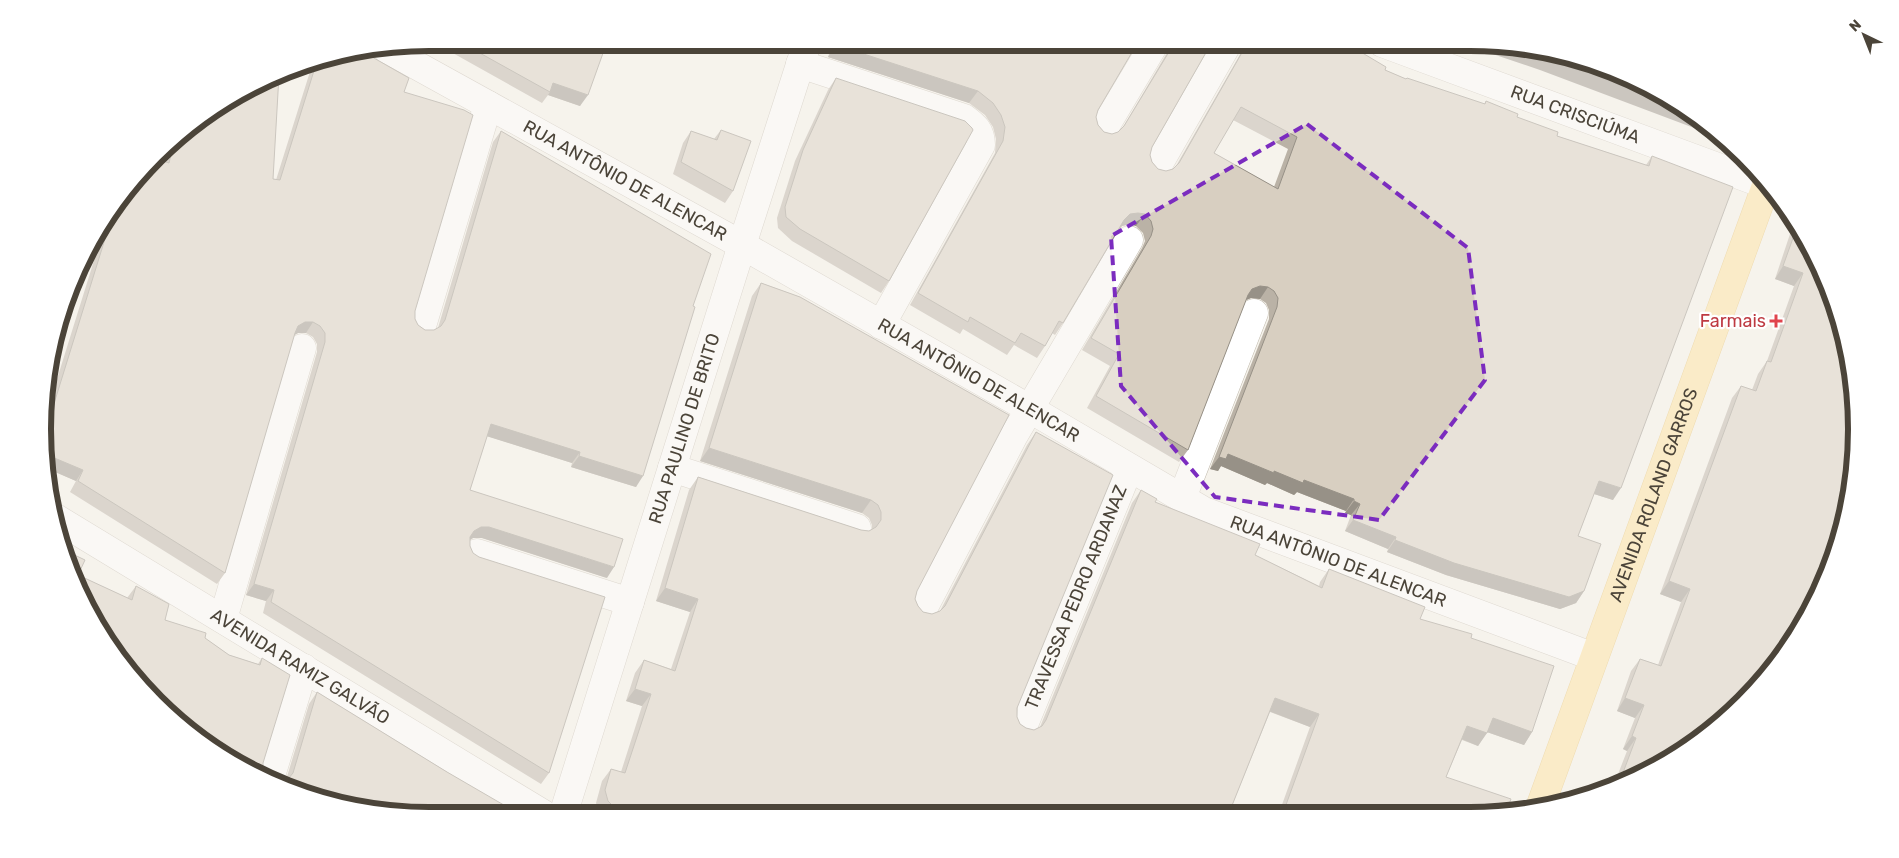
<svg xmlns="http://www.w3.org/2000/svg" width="1899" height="858" viewBox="0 0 1899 858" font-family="Rubik,sans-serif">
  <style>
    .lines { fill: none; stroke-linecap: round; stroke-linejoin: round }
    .minor-casing { stroke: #c2bbae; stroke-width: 29 }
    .major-casing { stroke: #e6c16a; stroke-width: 29 }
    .minor { stroke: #fff; stroke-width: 28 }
    .major { stroke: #ffe39c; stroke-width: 28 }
    .wall { fill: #bab2a6; fill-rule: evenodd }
    .shaded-wall { fill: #979187 }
    .building { fill: #d8cfc1; stroke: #979187; fill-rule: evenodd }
    .marked { fill: none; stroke: #7b2cbf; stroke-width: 4; stroke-dasharray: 10 6; stroke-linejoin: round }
    .health-dot { fill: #e0444e; stroke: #fff; stroke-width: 2 }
    .labels { text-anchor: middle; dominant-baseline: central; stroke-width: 4.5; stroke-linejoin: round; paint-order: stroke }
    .street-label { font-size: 18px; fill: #4b4439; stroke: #fff }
    .health-label { font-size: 18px; fill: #be3a42; stroke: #fff; text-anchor: end }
    .rim { fill: none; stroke: #4b4439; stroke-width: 6 }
  </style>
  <rect width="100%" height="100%" fill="#f6f3ec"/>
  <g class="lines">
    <defs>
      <g id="minor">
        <path id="s1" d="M1382,43L1769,186"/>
        <path id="s2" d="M387,49L742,245L1030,409L1204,511L1594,657"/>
        <path d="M800,64L964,118C975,126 981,131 981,145L881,325"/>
        <path d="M1103,130L1155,43"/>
        <path d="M1157,167L1228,43"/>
        <path d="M422,326L488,105"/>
        <path d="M672,468L857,528"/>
        <path d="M1182,498L1254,313"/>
        <path id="s3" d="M54,517L545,815"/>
        <path d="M477,553L630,602"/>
        <path d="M922,611L1013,437L1129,240"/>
        <path d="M223,619L302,348"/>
        <path id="s4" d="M1023,727L1129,468"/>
        <path d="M270,779L304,668"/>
        <path id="s5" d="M563,815L742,245L807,43"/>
      </g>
      <g id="major">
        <path id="s6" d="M1540,807L1767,183"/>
      </g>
    </defs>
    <use href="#minor" class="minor-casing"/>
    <use href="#major" class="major-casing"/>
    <use href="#minor" class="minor"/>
    <use href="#major" class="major"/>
  </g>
  <g class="wall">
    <path d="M433,42H607L580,106L548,95L542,103Z"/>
    <path d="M833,42H1138L1098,110L1096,117L1098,125L1104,132L1112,134L1118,132L1122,129L1168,51L1170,42H1212L1152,147L1150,155L1152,162L1158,169L1166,171L1173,169L1176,166L1242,51L1244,42H1340L1385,70L1406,79L1484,104L1486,101L1517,117L1557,136L1646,165L1652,156L1613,500L1594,494L1578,536L1584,591L1576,603L1560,609L1446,575L1387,552L1388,549L1345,531L1351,515L1345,513L1346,511L1297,492L1294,495L1267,483L1265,485L1221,466L1218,471L1210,469L1269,319V310L1266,303L1260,299L1251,298L1246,300L1188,450L1179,462L1087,408L1110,366L1082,350L1142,248L1145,241L1143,233L1136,226L1130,224L1122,226L1119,229L1063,323L1055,335L1052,333L1045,346L1037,358L1014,345L1007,355L963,329L960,334L910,305L995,153L996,139L993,127L985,115L969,103L828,57ZM1233,120L1288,149L1274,187L1214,153Z"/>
    <path d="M365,53L404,92L415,319L418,325L425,330H434L438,328L493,142L501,131L693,306L636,487L571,467L572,463L487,436L470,490L607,578L482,538H473L470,540V546L549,773L541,784L263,613L266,601L246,595L317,352V344L313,337L306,333H298L294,335L225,573L217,584L70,492L76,481L46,468L48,408L106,222L157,159L164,161L168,146L174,138L236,94L273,179L276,180L313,62Z"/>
    <path d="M836,78L889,281L881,293L792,241L778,228L777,218L795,161L828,90Z"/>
    <path d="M721,130L733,191L725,203L673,174L683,143L691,131L714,139Z"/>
    <path d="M1795,224L1817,258L1618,786L1613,787L1627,751L1623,749L1635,718L1617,711L1631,671L1640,659L1658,665L1681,602L1660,594L1732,398L1741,386L1752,390L1758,374L1767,361L1794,286L1775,279L1792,228Z"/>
    <path d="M761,283L800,297L917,591L915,599L918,606L923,612L932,614L940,611L1027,445L1036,432L1017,717L1020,724L1026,728L1034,730L1040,727L1132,503L1141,490L1155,502L1255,555L1319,586L1320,582L1329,569L1420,619L1471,638L1532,732L1524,745L1487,732L1478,746L1462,740L1446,777L1506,812L1279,813L1310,727L1270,712L1229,813L600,815L596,803L602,781L611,769L621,772L642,706L626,701L635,673L644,660L671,669L690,612L656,601L689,490L698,477L861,530L869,531L872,529V525L869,518L862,513L700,461L752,296Z"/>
    <path d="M78,575L127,598L136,586L165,620L205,638L229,655L258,664L262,658L263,772Z"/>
    <path d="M317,692L447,772L281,783L286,780L309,704Z"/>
    <path d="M1594,784L1608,789L1586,795Z"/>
  </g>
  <g class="shaded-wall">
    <path d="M620,42H667L660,53L636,43L632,48Z"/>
    <path d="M1457,42H1470L1542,54L1678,105L1726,140L1540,70Z"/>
    <path d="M836,45L978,91L969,103L828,57Z"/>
    <path d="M553,83L588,95L580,106L548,95L550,92Z"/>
    <path d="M1138,213L1145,214L1136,226L1130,224L1122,226L1116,232L1124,220L1130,214Z"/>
    <path d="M1783,266L1803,273L1794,286L1775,279Z"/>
    <path d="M1260,286L1268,287L1260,299L1251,298L1244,301L1252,289Z"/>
    <path d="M305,322H313L306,333H298L291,337L298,326Z"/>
    <path d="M491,424L580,452L572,463L483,435Z"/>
    <path d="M709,448L871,500L862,513L700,461Z"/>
    <path d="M47,451L53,453L46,463Z"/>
    <path d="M1228,454L1274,471L1304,480L1354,499L1346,511L1297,492L1294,495L1267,483L1265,485L1221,466L1218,471L1210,469L1219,457Z"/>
    <path d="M579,456L643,476L636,487L571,467Z"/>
    <path d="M52,457L83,470L76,481L46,468V464Z"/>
    <path d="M1599,481L1621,488L1613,500L1591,493Z"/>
    <path d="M1354,501L1360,504L1351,515L1345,513Z"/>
    <path d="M1353,520L1396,537L1388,549L1345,531Z"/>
    <path d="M481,527H489L614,567L607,578L482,538H473L466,542L474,531Z"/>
    <path d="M1395,540L1584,591L1576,603L1560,609L1446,575L1387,552Z"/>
    <path d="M1669,581L1690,589L1681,602L1660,594Z"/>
    <path d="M254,584L274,590L266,601L246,595Z"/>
    <path d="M665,588L698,599L690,612L656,601Z"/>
    <path d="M635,689L651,694L642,706L626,701Z"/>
    <path d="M1275,698L1319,714L1310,727L1266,710Z"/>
    <path d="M1625,698L1644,705L1635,718L1617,711Z"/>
    <path d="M1493,718L1532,732L1524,745L1484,731Z"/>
    <path d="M1467,726L1487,733L1478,746L1459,738Z"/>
    <path d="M1632,736L1636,738L1627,751L1623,749Z"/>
  </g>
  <g class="building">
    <path d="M460,42H607L588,95L553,83L550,92Z"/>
    <path d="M837,42H1138L1098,110L1096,117L1098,125L1104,132L1112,134L1118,132L1124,126L1175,42H1212L1152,147L1150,155L1152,162L1158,169L1166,171L1173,169L1179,163L1248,42H1344L1386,67L1385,70L1406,79L1407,78L1485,104L1486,101L1518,114L1517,117L1558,132L1557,136L1649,166L1652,156L1733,187L1621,488L1599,481L1578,536L1601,544L1584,591L1569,597L1454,563L1395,540L1396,537L1353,520L1360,504L1354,501V499L1304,480L1303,483L1274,471V473L1228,454L1226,459L1219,457L1277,307L1278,298L1274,291L1268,287L1260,286L1252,289L1248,295L1188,450L1096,396L1119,354L1091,338L1151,236L1153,229L1151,221L1145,214L1138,213L1130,214L1124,220L1063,323L1059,321L1045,346L1021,333L1015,343L970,317L968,322L918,293L1003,141L1005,127L1001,115L993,103L978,91L836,45ZM1241,107L1297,137L1278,189L1214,153Z"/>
    <path d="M365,53L409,78L404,92L464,110L473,115L415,311V319L418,325L425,330H434L441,326L445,320L501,131L711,254L693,306L695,307L643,476L579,456L580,452L491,424L470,490L623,539L614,567L489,527H481L474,531L470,537V546L473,553L479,557L605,597L549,773L271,602L274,590L254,584L325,342V333L320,326L313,322H305L298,326L295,333L225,573L78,481L83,470L52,457L53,453L47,451L48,423L113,213L157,159L169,163L175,138L236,94L279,75L273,179L280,180L317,61Z"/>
    <path d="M1542,54L1594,63L1664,94L1678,105Z"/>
    <path d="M836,78L965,121L972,128L973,130L889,281L800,229L786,217L785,207L803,150Z"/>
    <path d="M721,130L751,141L733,191L681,162L691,131L717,140Z"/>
    <path d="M1797,227L1817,258L1843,329L1856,404L1853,480L1836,554L1777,664L1706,735L1618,786L1636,738L1632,736L1644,705L1625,698L1640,659L1661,666L1690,589L1669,581L1741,386L1756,391L1767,361L1771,362L1803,273L1783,266Z"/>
    <path d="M761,283L800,297L1009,415L917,591L915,599L918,606L923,612L932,614L940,611L945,606L1036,432L1113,475L1017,708V717L1020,724L1026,728L1034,730L1042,726L1046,720L1141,490L1157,499L1155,502L1260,544L1255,555L1322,588L1329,569L1425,607L1420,619L1472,634L1471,638L1554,666L1532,732L1493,718L1487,733L1467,726L1446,777L1511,799L1506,812L1283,813L1319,714L1275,698L1229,813L627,815L614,807L608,801L605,790L611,769L625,773L651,694L635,689L644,660L675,671L698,599L665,588L698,477L861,530L869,531L876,527L881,520V512L878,505L871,500L709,448Z"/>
    <path d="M62,549L85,560L78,575L132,600L136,586L169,604L165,620L206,633L205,638L229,655L260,665L262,658L290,675L263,763V772L266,778L236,764L174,720L94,622L63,554Z"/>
    <path d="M317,692L447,772L521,815L429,816L304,795L278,783H281L288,779L293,773Z"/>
    <path d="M1594,784L1608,789L1590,793Z"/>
  </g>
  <path d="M0 0H1899V858H0ZM1307,124L1468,248L1485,380L1379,520L1215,497L1121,386L1111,236Z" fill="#f6f3ec" fill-opacity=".55" fill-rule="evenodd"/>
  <path class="marked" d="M1307,124L1468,248L1485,380L1379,520L1215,497L1121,386L1111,236Z"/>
  <path class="health-dot" d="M1773.5 313.5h5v5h5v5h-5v5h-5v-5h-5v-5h5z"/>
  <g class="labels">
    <g class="street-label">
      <text stroke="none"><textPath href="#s1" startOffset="206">RUA CRISCIÚMA</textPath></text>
      <text stroke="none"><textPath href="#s2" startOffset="272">RUA ANTÔNIO DE ALENCAR</textPath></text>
      <text stroke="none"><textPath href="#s2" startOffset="678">RUA ANTÔNIO DE ALENCAR</textPath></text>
      <text stroke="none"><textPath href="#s5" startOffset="405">RUA PAULINO DE BRITO</textPath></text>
      <text stroke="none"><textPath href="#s6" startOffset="332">AVENIDA ROLAND GARROS</textPath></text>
      <text stroke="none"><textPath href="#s2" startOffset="1082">RUA ANTÔNIO DE ALENCAR</textPath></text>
      <text stroke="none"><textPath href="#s4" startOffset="140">TRAVESSA PEDRO ARDANAZ</textPath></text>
      <text stroke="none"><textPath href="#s3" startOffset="288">AVENIDA RAMIZ GALVÃO</textPath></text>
    </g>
    <g class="health-label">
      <text x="1766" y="321">Farmais</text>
    </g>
  </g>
  <path d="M0 0H1899V858H0ZM429 51H1470A378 378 0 0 1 1848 429V429A378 378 0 0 1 1470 807H429A378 378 0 0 1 51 429V429A378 378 0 0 1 429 51Z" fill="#fff" fill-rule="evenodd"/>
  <path class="rim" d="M429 51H1470A378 378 0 0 1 1848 429V429A378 378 0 0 1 1470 807H429A378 378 0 0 1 51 429V429A378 378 0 0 1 429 51Z"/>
  <g transform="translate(1864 35) rotate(317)" stroke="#ffffff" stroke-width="4" paint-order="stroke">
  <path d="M0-4L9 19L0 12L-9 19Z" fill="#4b4439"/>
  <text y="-8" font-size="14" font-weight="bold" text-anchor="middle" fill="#4b4439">N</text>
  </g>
</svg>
